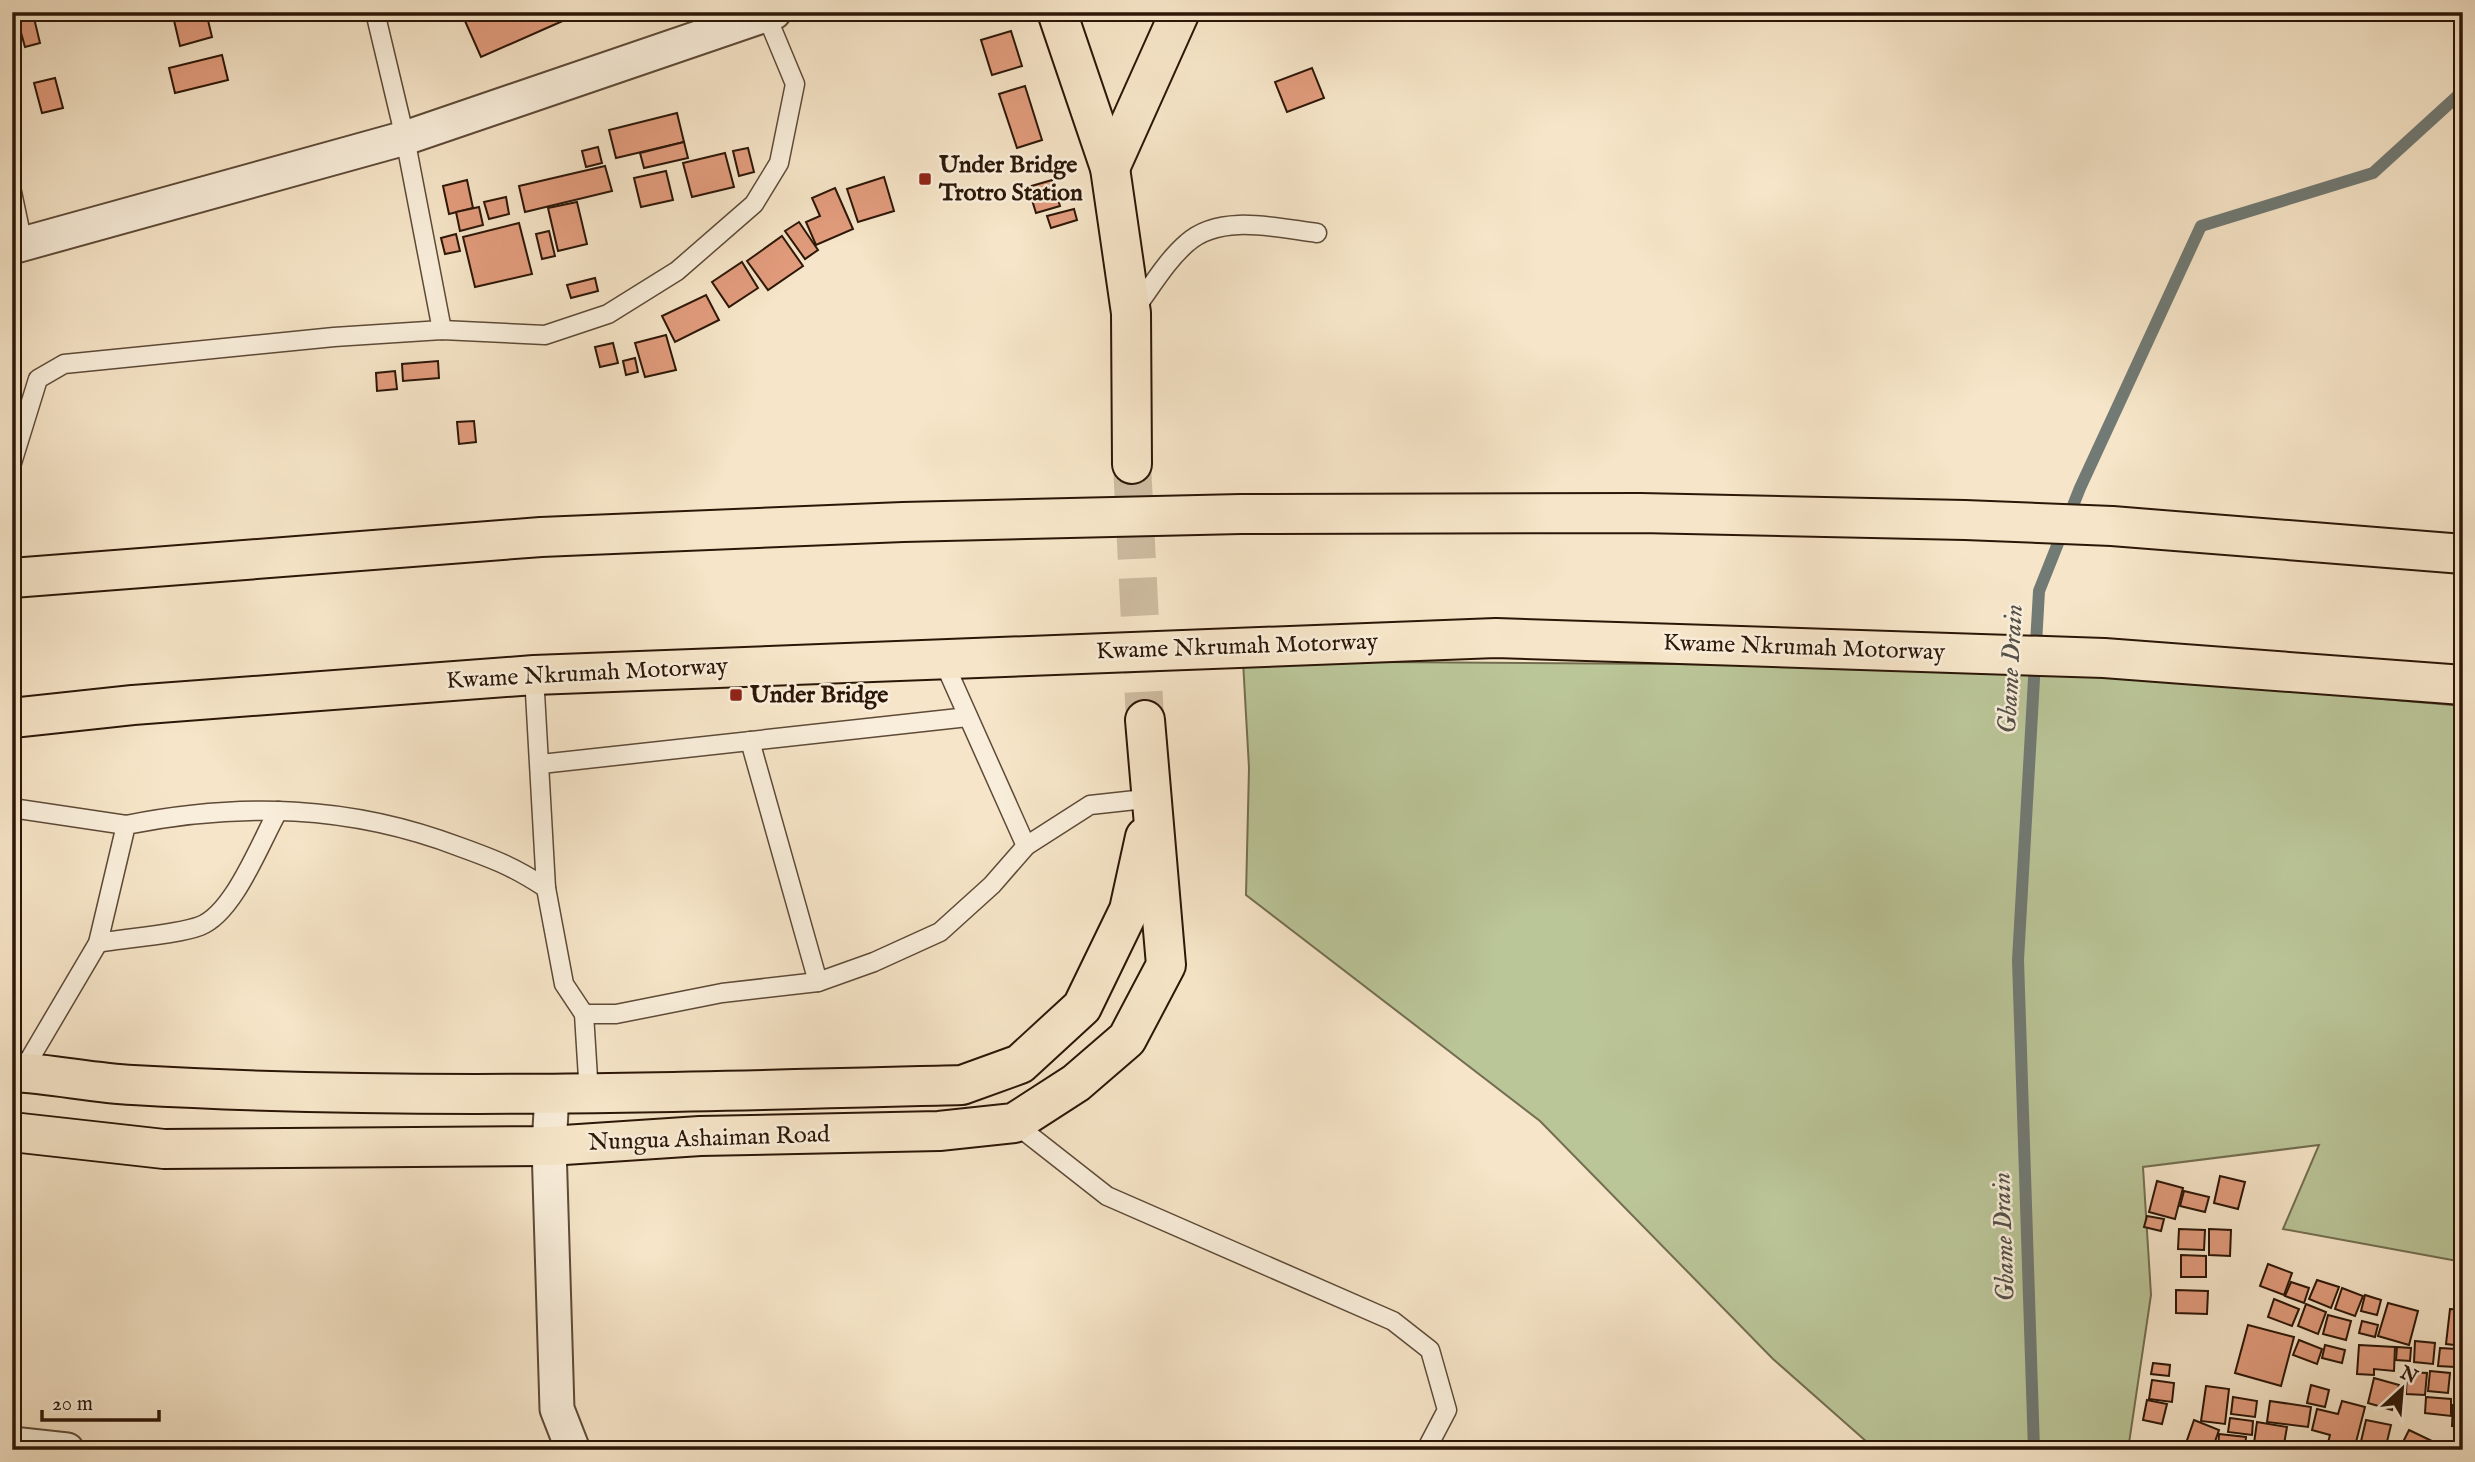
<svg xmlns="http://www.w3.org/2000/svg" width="2475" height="1462" viewBox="0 0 2475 1462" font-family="'IM FELL English',serif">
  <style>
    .green { fill: #bac598; stroke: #736e50; stroke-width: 2 }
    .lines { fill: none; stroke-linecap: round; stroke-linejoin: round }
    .stream { stroke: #717a74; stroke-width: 12 }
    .building { fill: #e29c7d; stroke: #2c1607; stroke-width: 2 }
    .primary-tunnel { stroke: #cebca1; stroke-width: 38; stroke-dasharray: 38 19; stroke-linecap: butt }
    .service-casing { stroke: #5e4a37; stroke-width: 21 }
    .minor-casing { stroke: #5e4a37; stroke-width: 37 }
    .primary-casing { stroke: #2c1607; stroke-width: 42 }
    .motorway-casing { stroke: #2c1607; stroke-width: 42 }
    .service { stroke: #f9eedb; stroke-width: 18 }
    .minor { stroke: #f9eedb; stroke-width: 33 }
    .primary { stroke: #f6e5c8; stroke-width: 38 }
    .motorway { stroke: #f6e5c8; stroke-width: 38 }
    .poi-dot { fill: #8f2418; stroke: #f9eedb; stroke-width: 2.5 }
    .labels { text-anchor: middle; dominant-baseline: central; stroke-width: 5; stroke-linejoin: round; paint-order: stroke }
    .poi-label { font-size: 24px; font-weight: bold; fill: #2c1607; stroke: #f9eedb; text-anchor: start }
    .street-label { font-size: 24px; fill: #2c1607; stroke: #f9eedb }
    .water-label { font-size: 26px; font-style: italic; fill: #545047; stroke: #f9eedb }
  </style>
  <rect width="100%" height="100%" fill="#f6e5c8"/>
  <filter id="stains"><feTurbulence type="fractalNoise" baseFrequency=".00286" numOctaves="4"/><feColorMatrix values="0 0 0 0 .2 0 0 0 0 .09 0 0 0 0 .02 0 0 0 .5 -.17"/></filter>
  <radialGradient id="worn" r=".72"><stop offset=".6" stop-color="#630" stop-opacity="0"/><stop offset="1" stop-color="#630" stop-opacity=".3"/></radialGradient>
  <path class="green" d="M1243,661L1814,665L2143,678L2463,706V1262L2283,1229L2319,1145L2143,1167L2151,1295L2128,1450H1876L1773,1359L1540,1121L1246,895L1249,768Z"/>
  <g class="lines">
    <path class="stream" d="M2034,1450L2018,960L2039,591L2080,488L2201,226L2373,173L2463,91"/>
  </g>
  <g class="building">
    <path d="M172,12H206L212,37L180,46Z"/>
    <path d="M484,12H583L481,57L465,21Z"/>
    <path d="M34,18L40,43L25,47L18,22Z"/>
    <path d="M1011,31L1022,66L992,75L981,40Z"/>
    <path d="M222,55L228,80L175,93L169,68Z"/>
    <path d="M1312,68L1324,98L1287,112L1275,82Z"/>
    <path d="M55,78L63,108L42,113L34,83Z"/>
    <path d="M1025,86L1042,140L1017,148L999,94Z"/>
    <path d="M677,113L684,142L616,158L609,130Z"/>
    <path d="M684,142L688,158L644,168L640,153Z"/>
    <path d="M598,147L602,163L586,167L582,151Z"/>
    <path d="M748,148L754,172L739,176L733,151Z"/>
    <path d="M725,153L734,187L692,197L683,163Z"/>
    <path d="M605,166L612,191L525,212L519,186Z"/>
    <path d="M666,171L673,200L641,207L634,178Z"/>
    <path d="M884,177L894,211L858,222L847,189Z"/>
    <path d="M467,180L473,208L449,214L443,186Z"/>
    <path d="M1052,180L1060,206L1036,213L1028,187Z"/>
    <path d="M835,188L853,229L816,245L806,222L820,216L812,198Z"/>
    <path d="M506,197L509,214L489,219L484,202Z"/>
    <path d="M577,202L587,244L558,251L548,208Z"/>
    <path d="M479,207L483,225L460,231L456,212Z"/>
    <path d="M1074,209L1077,220L1051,228L1047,216Z"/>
    <path d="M799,222L818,250L805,259L785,231Z"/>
    <path d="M519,223L532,274L475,287L463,237Z"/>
    <path d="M549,231L555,256L542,259L536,234Z"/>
    <path d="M456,234L460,251L445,254L441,238Z"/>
    <path d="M782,236L803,266L768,290L747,261Z"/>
    <path d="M742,262L758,288L729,307L712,282Z"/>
    <path d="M595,278L598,291L571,298L567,285Z"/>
    <path d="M706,295L719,320L675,342L662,316Z"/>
    <path d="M666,335L676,370L645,377L635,343Z"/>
    <path d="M613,343L618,363L600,367L595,347Z"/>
    <path d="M635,358L638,372L626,375L623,361Z"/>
    <path d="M438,361L439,378L403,381L402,364Z"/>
    <path d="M395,371L397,389L377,391L376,373Z"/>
    <path d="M474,421L476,442L459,444L457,422Z"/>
    <path d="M2220,1176L2245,1182L2238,1209L2214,1203Z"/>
    <path d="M2157,1181L2183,1188L2175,1219L2149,1212Z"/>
    <path d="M2184,1191L2209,1197L2205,1212L2180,1206Z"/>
    <path d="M2147,1216L2164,1219L2161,1231L2144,1227Z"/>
    <path d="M2179,1229L2205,1230L2204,1250L2178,1249Z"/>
    <path d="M2209,1229L2231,1230L2230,1256L2209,1255Z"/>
    <path d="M2181,1255L2206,1256V1277H2181Z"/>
    <path d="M2268,1264L2292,1273L2284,1295L2260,1286Z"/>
    <path d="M2317,1280L2339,1287L2331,1308L2309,1299Z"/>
    <path d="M2291,1282L2309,1288L2304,1303L2285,1296Z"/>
    <path d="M2342,1288L2363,1296L2355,1316L2335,1309Z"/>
    <path d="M2176,1290L2208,1291L2207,1314L2176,1313Z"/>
    <path d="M2365,1295L2381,1300L2377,1315L2361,1311Z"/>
    <path d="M2274,1299L2299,1309L2292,1326L2268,1317Z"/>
    <path d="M2388,1303L2418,1311L2409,1345L2378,1336Z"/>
    <path d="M2306,1304L2326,1312L2318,1334L2298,1326Z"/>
    <path d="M2450,1309L2463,1310V1346L2446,1344Z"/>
    <path d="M2328,1315L2351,1321L2346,1340L2323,1334Z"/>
    <path d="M2362,1321L2378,1325L2375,1337L2359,1333Z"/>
    <path d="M2248,1325L2294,1337L2281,1386L2235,1373Z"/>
    <path d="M2299,1340L2322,1349L2317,1364L2293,1355Z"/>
    <path d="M2415,1341L2435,1343L2433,1364L2414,1362Z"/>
    <path d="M2325,1345L2345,1350L2342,1363L2322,1358Z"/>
    <path d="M2359,1345L2395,1347L2394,1371L2374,1369V1375L2357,1374Z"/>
    <path d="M2397,1347L2411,1348L2410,1361L2396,1360Z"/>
    <path d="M2440,1348L2456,1349L2455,1367L2438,1366Z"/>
    <path d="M2153,1363L2170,1365L2169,1376L2151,1374Z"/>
    <path d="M2430,1371L2450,1373L2448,1393L2428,1391Z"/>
    <path d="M2407,1372L2427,1373L2425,1395L2406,1394Z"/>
    <rect x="2456" y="1377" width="7" height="21"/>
    <path d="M2374,1378L2399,1385L2392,1410L2368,1403Z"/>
    <path d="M2152,1380L2174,1383L2172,1402L2149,1399Z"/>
    <path d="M2311,1385L2329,1390L2325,1407L2307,1403Z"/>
    <path d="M2206,1386L2229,1389L2225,1424L2201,1421Z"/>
    <path d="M2233,1397L2257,1401L2255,1417L2231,1414Z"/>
    <path d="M2426,1397L2451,1399V1416L2425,1413Z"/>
    <path d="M2147,1400L2167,1404L2162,1424L2143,1420Z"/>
    <path d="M2270,1401L2311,1407L2308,1427L2267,1422Z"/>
    <path d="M2342,1401L2365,1407L2354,1450H2326L2330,1435L2312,1430L2317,1409L2338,1414Z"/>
    <path d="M2453,1405L2463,1406V1427L2452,1426Z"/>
    <path d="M2230,1418L2253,1421L2252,1435L2228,1432Z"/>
    <path d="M2194,1420L2219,1430L2212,1450L2185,1446Z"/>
    <path d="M2366,1420L2391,1425L2385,1450H2359Z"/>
    <path d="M2257,1422L2287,1427L2283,1450H2253Z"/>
    <path d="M2409,1430L2432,1441L2428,1450H2399Z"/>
    <path d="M2219,1434L2246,1437L2245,1450H2218Z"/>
  </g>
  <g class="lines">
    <path class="primary-tunnel" d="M1132,464L1145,720"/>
    <defs>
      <g id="service">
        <path d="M375,12L405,138L442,330"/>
        <path d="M12,192L23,244"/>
        <path d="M1134,310C1150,289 1166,261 1187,243C1220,213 1277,228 1317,233"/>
        <path d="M12,463L38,379L64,364L334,337L442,330L545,335L608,314L677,271L754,204L779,163L795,84L765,12"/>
        <path d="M942,658L1026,846"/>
        <path d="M534,675L546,888"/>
        <path d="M750,741L818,982"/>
        <path d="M541,764L968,717"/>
        <path d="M12,808L126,825"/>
        <path d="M98,943C125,938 176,935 200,926C234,913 260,843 278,811"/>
        <path d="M584,1014H616L722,993L818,982L874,962L940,932L992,885L1026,846L1090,805L1154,798"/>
        <path d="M22,1072L98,943L126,825C241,802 350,805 460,847C496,860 514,867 546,888L564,984L584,1014L589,1094"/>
        <path d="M1014,1123L1107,1196L1393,1321L1430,1350L1447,1410L1426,1450"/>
      </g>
      <g id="minor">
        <path d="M12,247L405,138L774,12"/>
        <path d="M552,1094L549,1146L557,1409L573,1450"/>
        <path d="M12,1444L67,1450"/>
      </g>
      <g id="primary">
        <path d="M1057,12L1110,168L1131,313L1132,464"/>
        <path d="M1110,168L1180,12"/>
        <path d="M12,1072C53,1074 93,1083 133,1085C409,1101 686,1092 962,1085L1020,1064L1082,1007L1129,910L1145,837"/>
        <path d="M12,1132L164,1149L549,1146L700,1136L939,1131L1014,1123L1076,1083L1127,1039L1166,965L1145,720"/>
      </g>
      <g id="motorway">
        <path d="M12,578L541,537L903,522L1241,514L1640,513L1965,520L2112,526L2463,554"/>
        <path d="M12,718L133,705L534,675L1496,638L2104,658L2463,685"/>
      </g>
    </defs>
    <use href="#service" class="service-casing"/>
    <use href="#minor" class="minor-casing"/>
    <use href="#primary" class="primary-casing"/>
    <use href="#motorway" class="motorway-casing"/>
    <use href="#service" class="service"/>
    <use href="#minor" class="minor"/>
    <use href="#primary" class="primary"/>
    <use href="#motorway" class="motorway"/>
  </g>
  <g class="poi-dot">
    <rect x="918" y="172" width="14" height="14" rx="3.5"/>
    <rect x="729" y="688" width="14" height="14" rx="3.5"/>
  </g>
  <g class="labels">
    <g class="poi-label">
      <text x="939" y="165">Under Bridge<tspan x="939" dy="28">Trotro Station</tspan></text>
      <text x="750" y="695">Under Bridge</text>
    </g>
    <g class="street-label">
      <text transform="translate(1237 647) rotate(-2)">Kwame Nkrumah Motorway</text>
      <text transform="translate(1804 648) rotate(2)">Kwame Nkrumah Motorway</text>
      <text transform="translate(587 674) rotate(-3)">Kwame Nkrumah Motorway</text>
      <text transform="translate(709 1139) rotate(-2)">Nungua Ashaiman Road</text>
    </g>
    <g class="water-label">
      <text transform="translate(2011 669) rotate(-87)">Gbame Drain</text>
      <text transform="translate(2004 1237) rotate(-92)">Gbame Drain</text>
    </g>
  </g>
  <rect width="2475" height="1462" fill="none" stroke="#f6e5c8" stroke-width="42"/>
  <rect x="14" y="14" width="2447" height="1434" fill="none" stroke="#2c1607" stroke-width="3.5"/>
  <rect x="21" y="21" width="2433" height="1420" fill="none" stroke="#2c1607" stroke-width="2"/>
  <g transform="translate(2402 1389) rotate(26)" stroke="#f9eedb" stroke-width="5" paint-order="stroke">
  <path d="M0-5L12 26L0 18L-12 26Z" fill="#2c1607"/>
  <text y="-10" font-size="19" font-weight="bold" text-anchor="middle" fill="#2c1607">N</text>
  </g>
  <path d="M42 1410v10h117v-10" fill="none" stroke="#2c1607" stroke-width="3.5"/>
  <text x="52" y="1410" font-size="21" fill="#2c1607" stroke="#f9eedb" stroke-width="5" paint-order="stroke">20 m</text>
  <rect width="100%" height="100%" filter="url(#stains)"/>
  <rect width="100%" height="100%" fill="url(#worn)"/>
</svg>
